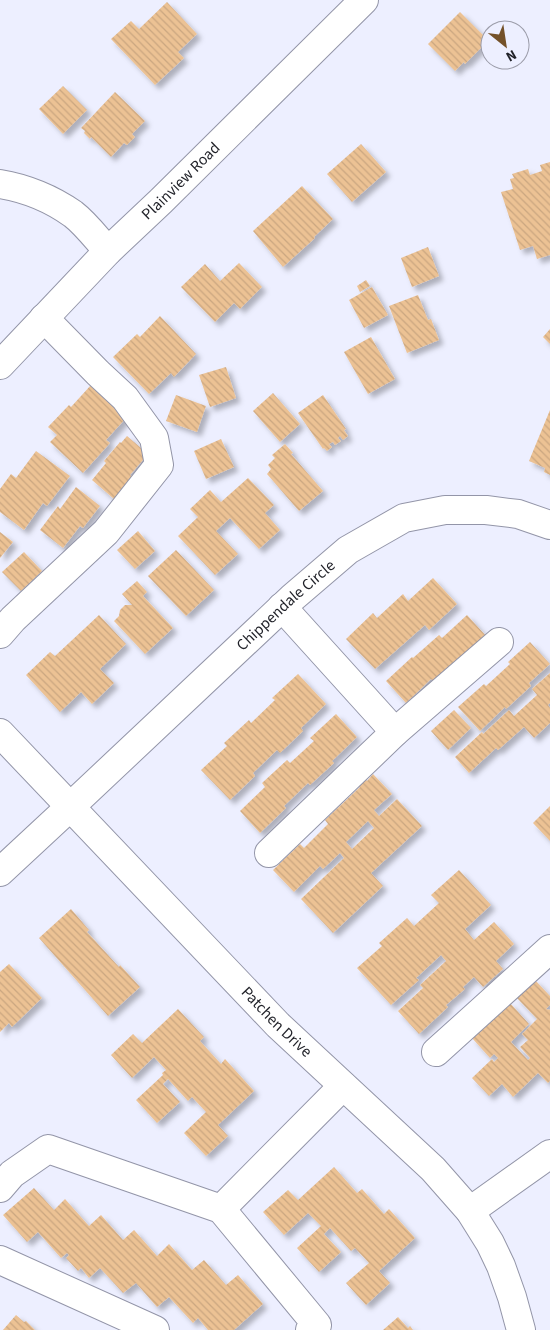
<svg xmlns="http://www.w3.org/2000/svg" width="550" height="1330" viewBox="0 0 550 1330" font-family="'Source Sans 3',sans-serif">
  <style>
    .building { fill: url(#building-back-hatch); fill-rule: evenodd; filter: url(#shadow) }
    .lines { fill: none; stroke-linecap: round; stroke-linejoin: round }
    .minor-casing { stroke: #9395a8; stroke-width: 30 }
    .minor { stroke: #fff; stroke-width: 28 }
    .labels { text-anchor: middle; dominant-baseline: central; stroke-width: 5; stroke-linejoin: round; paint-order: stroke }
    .street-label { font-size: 16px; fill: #1f2027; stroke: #edefff }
  </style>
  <defs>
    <pattern id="building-back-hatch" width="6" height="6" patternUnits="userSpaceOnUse" patternTransform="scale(1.25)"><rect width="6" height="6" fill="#ecc294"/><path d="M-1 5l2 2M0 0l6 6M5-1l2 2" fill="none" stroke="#caa680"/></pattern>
    <filter id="shadow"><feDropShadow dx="4.5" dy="4.5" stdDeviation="2.5" flood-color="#0004"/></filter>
  </defs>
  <rect width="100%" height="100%" fill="#edefff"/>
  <g class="building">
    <path d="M167,2L197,34L178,52L184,58L155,85L111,39L131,21L139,29Z"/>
    <path d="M460,12L487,39L485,40L487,42L465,64L464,62L455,71L428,44Z"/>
    <path d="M63,86L87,110L63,134L39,109Z"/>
    <path d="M115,92L145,121L132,134L135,137L127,145L124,143L111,157L91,137L90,139L84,133L85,131L81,128Z"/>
    <path d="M361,144L386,172L352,202L327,174Z"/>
    <path d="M550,162V255L537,259L533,246L520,250L501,192L513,189L510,179L514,178L512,174L528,169L530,175L542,171L540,165Z"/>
    <path d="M302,186L333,219L314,237L315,238L283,267L253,231Z"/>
    <path d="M428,247L439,276L412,287L401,258Z"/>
    <path d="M239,263L262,287L240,309L234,303L215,322L181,287L205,264L220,281Z"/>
    <path d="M366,280L370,286L360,292L357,286Z"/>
    <path d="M372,287L388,315L364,328L349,300Z"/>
    <path d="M418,295L428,320L431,319L439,340L407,353L389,306Z"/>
    <path d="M160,316L196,354L174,377L171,373L149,394L113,357L137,334L140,337Z"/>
    <path d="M550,329V344L543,337Z"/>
    <path d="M371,337L395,379L368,394L344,352Z"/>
    <path d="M226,367L236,398L210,407L199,375Z"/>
    <path d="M91,385L126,418L106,440L110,443L83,473L50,442L57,435L48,427L69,405L71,407Z"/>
    <path d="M273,393L300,424L280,442L253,411Z"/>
    <path d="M176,395L206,406L197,432L166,421Z"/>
    <path d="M323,395L346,429L344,430L348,436L343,440L340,436L338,438L341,441L335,445L333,442L329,444L332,447L327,451L324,448L323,449L298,413Z"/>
    <path d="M550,410V475L544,472L545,468L529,461Z"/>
    <path d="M127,436L148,454L130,475L133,477L114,499L92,480L106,463L104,461L120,442L121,443Z"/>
    <path d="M221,439L234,467L206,479L194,451Z"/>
    <path d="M285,444L293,453L291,454L323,491L299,511L267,474L271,469L268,465L275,458L272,455Z"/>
    <path d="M36,451L70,476L47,506L43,503L24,530L0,512V489L11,474L16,478Z"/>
    <path d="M248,478L274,505L265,513L280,530L259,549L230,518L216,531L238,554L215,575L178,536L198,517L190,509L210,490L221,502Z"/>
    <path d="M76,487L100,506L83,528L80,526L63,548L40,530L58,506L60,509Z"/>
    <path d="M138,531L155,551L135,569L117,550Z"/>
    <path d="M0,532L13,542L0,558Z"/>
    <path d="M176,550L214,590L186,616L148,576Z"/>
    <path d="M24,552L42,571L21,591L2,572Z"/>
    <path d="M433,578L457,604L429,630L425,625L375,669L346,639L373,613L377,618L403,594L408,601Z"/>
    <path d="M137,581L147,592L143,596L173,628L145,654L114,621L119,616L120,610L125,605H132L122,594Z"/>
    <path d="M99,615L126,644L100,669L114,683L92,704L81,692L60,712L26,675L50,652L55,656Z"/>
    <path d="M467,615L487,637L460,661L458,658L433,681L431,679L406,703L386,681L412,657L413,658L439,635L442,638Z"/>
    <path d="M530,642L550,664L529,683L531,686L506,709L505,707L480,731L458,707L484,684L486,686L510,664L508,662Z"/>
    <path d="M550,673V703L548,705L550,708V723L534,738L524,727L498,750L496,748L469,773L455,757L482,732L483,734L509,710L514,716L537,695L532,689Z"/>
    <path d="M298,674L326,704L301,728L303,731L280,753L277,750L253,773L255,776L230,800L201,770L227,746L224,743L249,720L251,723L275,700L272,698Z"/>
    <path d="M454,710L471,728L448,750L431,731Z"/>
    <path d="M336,714L357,737L332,761L334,763L310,785L308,783L284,806L286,808L260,833L240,811L265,787L262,783L287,760L290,763L314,741L310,738Z"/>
    <path d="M373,774L392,794L374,810L379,816L397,799L422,826L371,873L383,886L333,933L301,899L344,858L340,853L323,869L320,866L294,892L273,870L300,844L304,848L328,824L325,820L360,787L356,784L364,777L367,781ZM368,821L374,828L352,849L346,842Z"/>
    <path d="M550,806V841L533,823Z"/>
    <path d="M459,870L491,905L465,929L474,940L494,922L514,944L496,961L503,969L483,987L474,977L463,987L465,989L446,1005L448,1007L419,1034L398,1011L423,988L420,985L446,961L441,955L416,978L419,980L391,1005L357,968L382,946L379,943L407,918L414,926L439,903L431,895Z"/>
    <path d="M71,909L89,930L87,932L119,967L120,965L140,987L108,1016L39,938Z"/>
    <path d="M9,964L42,998L12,1027L9,1023L0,1032V972Z"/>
    <path d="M535,980L550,996V1005L546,1009L550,1010V1081L548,1083L538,1073L513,1097L502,1084L489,1096L472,1078L492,1059L494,1062L498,1058L494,1054L490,1058L472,1038L510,1003L529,1024L511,1042L528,1060L530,1058L520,1047L528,1040L522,1034L537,1019L516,997Z"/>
    <path d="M178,1009L204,1037L200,1041L221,1064L225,1059L254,1091L218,1125L228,1136L206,1156L184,1133L206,1112L192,1097L188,1101L168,1079L163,1084L180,1102L157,1123L136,1100L163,1075L162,1073L166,1070L154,1057L132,1078L111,1055L133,1034L142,1043Z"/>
    <path d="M334,1167L357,1193L362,1189L384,1214L389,1209L415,1238L379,1271L390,1283L366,1305L346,1283L369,1263L355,1248L351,1251L330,1228L324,1234L341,1252L319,1272L297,1248L321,1226L308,1213L284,1235L263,1212L288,1190L298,1200Z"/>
    <path d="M34,1188L54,1210L65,1199L89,1226L101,1215L123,1240L134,1230L157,1256L169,1244L192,1270L204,1260L226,1285L238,1275L263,1304L234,1330H208L198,1318L193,1323L169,1297L157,1307L136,1283L123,1293L100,1268L89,1278L81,1268L78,1271L66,1258L69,1255L67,1253L61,1258L38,1232L27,1242L3,1215Z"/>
    <path d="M16,1315L24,1322L26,1321L35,1330H3Z"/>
    <path d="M398,1317L408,1328L410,1326L413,1330H383Z"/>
  </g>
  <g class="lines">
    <defs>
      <g id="minor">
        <path d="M0,184C25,188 52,199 73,214C86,224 97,239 108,251"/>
        <path id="s1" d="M0,365L108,251L161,201L364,0"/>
        <path d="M282,607L395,732L499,642"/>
        <path d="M0,634L13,619L106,532L159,465L154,438L125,398L98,373L44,318"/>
        <path id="s2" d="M0,733L278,1025L433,1169L470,1211L490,1243L501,1266L512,1297L521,1330"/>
        <path d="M269,853L395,732"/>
        <path id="s3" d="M0,872L70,807L292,598L348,550L404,518L445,510H486L518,514L550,525"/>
        <path d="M436,1052L550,949"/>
        <path d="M0,1188L12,1174L48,1149L221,1209L317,1325L310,1330"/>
        <path d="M221,1209L343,1086"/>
        <path d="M470,1211L550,1154"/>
        <path d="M0,1260L155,1330"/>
      </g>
    </defs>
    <use href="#minor" class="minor-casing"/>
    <use href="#minor" class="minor"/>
  </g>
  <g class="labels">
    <g class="street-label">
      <text stroke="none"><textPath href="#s1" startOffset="258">Plainview Road</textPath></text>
      <text stroke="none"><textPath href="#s3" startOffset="391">Chippendale Circle</textPath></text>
      <text stroke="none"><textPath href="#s2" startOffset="400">Patchen Drive</textPath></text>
    </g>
  </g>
  <g transform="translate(505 45) rotate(150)"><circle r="24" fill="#edefff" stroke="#9b9ca9"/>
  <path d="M0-4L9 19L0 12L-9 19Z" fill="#745129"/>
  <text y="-8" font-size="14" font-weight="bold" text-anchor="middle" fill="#1f2027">N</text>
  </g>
</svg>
